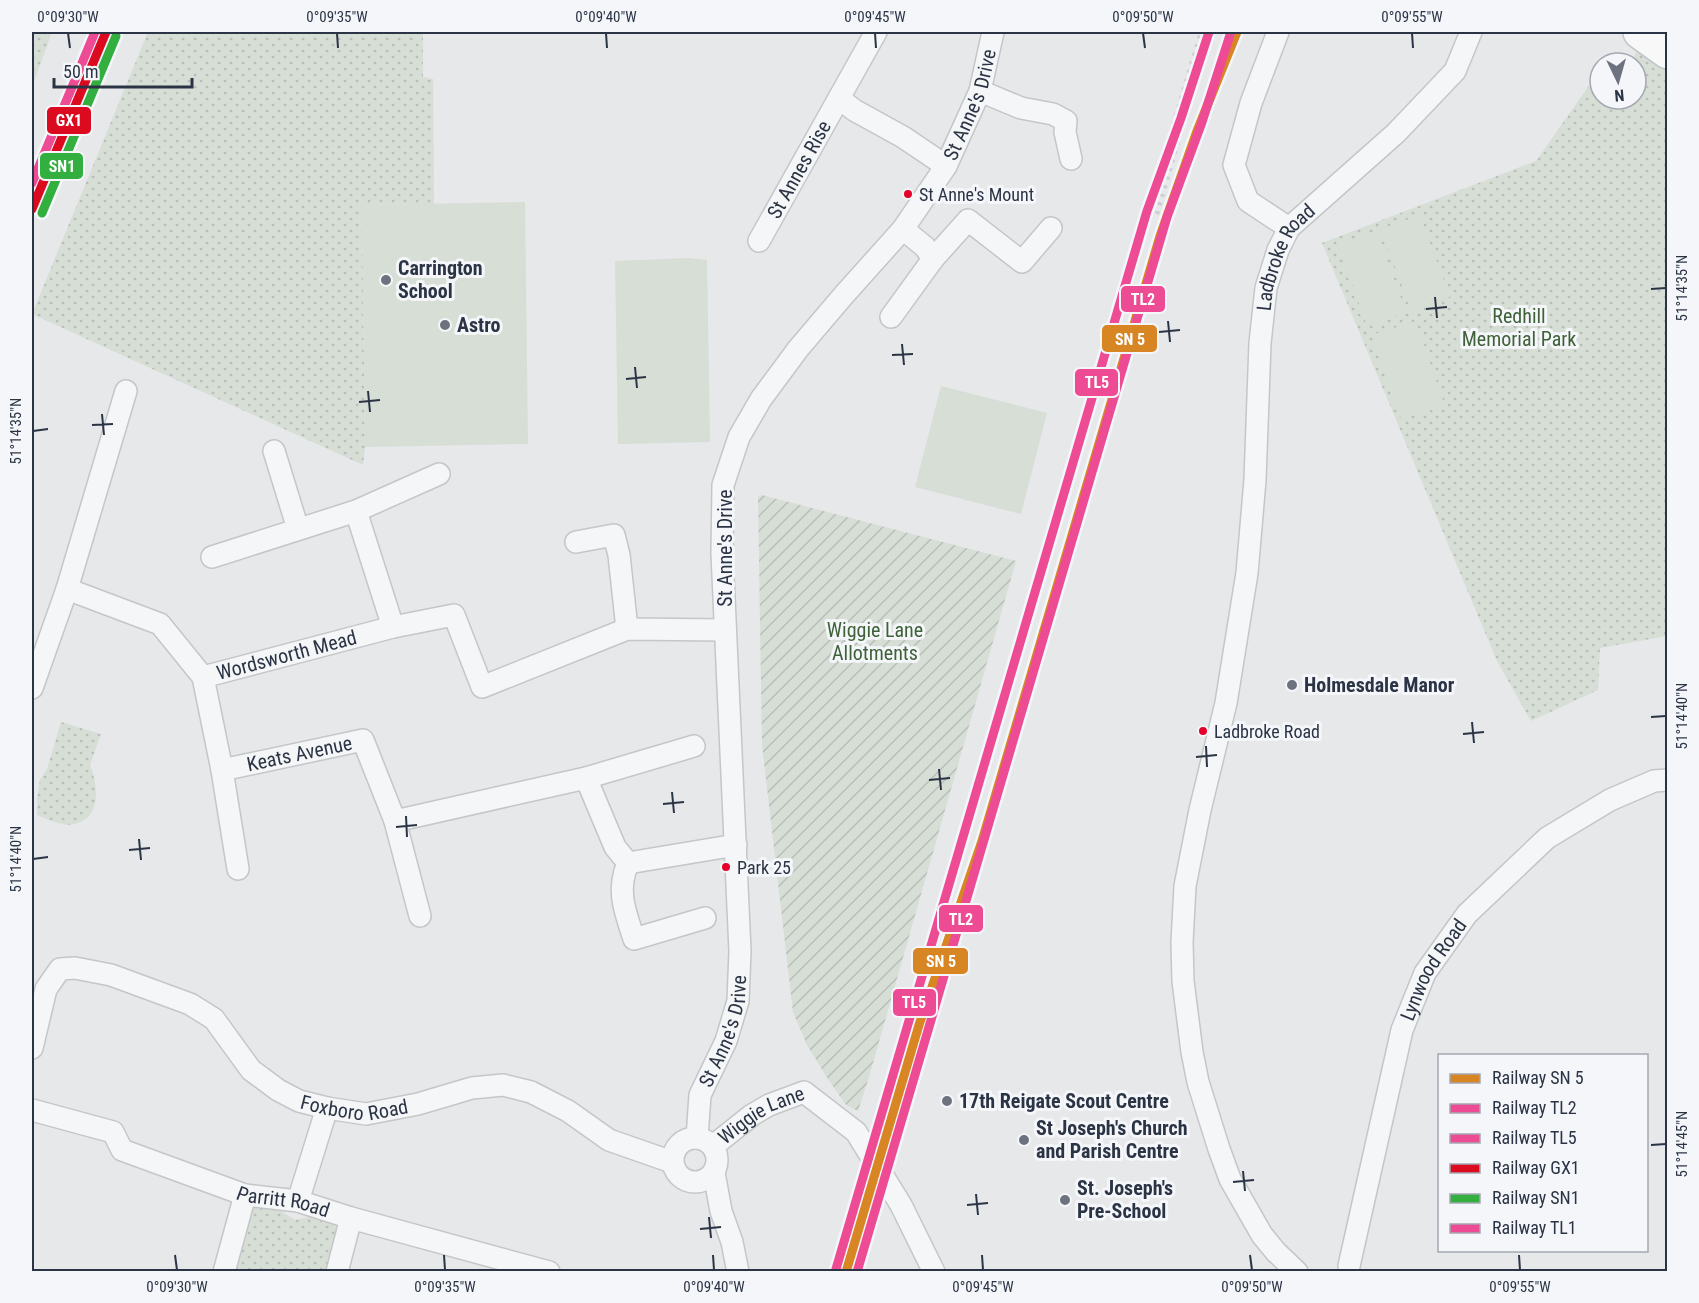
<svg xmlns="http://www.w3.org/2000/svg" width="1699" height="1303" viewBox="0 0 1699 1303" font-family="'Roboto Condensed',sans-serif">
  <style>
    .grass { fill: url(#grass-dots) }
    .garden { fill: url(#garden-furrows) }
    .pitch { fill: #d6ded6 }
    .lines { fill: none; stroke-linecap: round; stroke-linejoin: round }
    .minor-casing { stroke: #c4c6c8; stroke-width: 24 }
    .primary-casing { stroke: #c2c5c8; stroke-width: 36 }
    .minor { stroke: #f5f6f7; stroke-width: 21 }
    .primary { stroke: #f8f8f8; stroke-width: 33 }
    .rail { stroke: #cecfd2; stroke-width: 4.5; stroke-dasharray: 3 6; stroke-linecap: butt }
    .rail-1-casing { stroke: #f4f6f9; stroke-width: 14 }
    .rail-2-casing { stroke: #f4f6f9; stroke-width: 14 }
    .rail-3-casing { stroke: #f4f6f9; stroke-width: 14 }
    .rail-4-casing { stroke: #f4f6f9; stroke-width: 14 }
    .rail-5-casing { stroke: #f4f6f9; stroke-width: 14 }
    .rail-6-casing { stroke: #f4f6f9; stroke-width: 14 }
    .rail-1 { stroke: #d88523; stroke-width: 9 }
    .rail-2 { stroke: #ee4b95; stroke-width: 9 }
    .rail-3 { stroke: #ee4b95; stroke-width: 9 }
    .rail-4 { stroke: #dc0a1e; stroke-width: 9 }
    .rail-5 { stroke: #33af40; stroke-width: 9 }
    .rail-6 { stroke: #ee4b95; stroke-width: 9 }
    .ticks { fill: none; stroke: #2b3445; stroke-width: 2 }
    .bus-dot { fill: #e4002b; stroke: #f4f6f9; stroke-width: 2 }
    .poi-dot { fill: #6c737f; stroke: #f4f6f9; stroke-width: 2 }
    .labels { text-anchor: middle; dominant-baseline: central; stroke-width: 6; stroke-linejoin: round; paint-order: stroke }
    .bus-label { font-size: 18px; fill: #2b3445; stroke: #f4f6f9; text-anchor: start }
    .street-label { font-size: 20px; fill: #2b3445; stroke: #f4f6f9 }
    .poi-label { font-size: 20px; font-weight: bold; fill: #2b3445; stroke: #f4f6f9; text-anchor: start }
    .park-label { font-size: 20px; fill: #3f6138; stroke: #f4f6f9 }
    .line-badge { stroke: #f4f6f9; stroke-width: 2 }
    .badge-label { font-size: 16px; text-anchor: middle; font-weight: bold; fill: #fff }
    .neatline { fill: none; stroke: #2b3445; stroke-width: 2 }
    .ticks-label { font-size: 15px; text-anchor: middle; fill: #2b3445 }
  </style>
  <defs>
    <pattern id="grass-dots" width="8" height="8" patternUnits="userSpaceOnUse" patternTransform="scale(1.5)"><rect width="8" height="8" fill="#d6ded6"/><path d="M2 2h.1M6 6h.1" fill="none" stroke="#b8bfb9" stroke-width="1.8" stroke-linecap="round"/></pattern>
    <pattern id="garden-furrows" width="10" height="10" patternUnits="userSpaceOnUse" patternTransform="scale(1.5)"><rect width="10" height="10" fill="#d6ded6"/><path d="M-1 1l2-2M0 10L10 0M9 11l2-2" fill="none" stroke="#b8bfb9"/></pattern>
  </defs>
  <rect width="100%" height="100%" fill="#e6e8ea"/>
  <g class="grass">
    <path d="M32,32H52L32,87Z"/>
    <path d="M148,32H423V77L433,79L434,204L362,205L365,447L363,465L32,314Z"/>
    <path d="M1638,47L1667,68V636L1600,648L1598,690L1531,721L1497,661L1322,243L1536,161L1595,77L1600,78V99H1636V63H1632Z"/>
    <path d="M61,722L101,734L90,765C98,785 102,818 74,824C62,827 48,819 37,815V798L40,780L47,769Z"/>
    <path d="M257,1203L272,1205L295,1220C301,1219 307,1217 313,1217C351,1219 336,1248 329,1271L231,1272L248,1209Z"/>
  </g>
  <path class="garden" d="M762,495L1016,561L869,1077L858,1111L846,1105L826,1076L807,1045L793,1012L762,745L758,497Z"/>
  <g class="pitch">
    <path d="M525,202L528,444L365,447L362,205Z"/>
    <path d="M1420,215L1450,297L1411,311L1381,229Z"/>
    <path d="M1377,231L1406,312L1367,326L1338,245Z"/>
    <path d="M688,258L707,260L710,442L618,444L615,261Z"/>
    <path d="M1416,321L1445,406L1401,419L1371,335Z"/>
    <path d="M941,386L1047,413L1021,514L915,487Z"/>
  </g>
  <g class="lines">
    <defs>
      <g id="minor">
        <path d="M876,32L839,98L854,110L903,137L946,166"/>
        <path d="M1278,32L1251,103L1234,165L1248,201L1289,228"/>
        <path d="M980,91L1021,108L1053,114L1066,121L1065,132L1071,159"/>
        <path d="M903,229L925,247L933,259L968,220L1022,262L1051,228"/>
        <path id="s1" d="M759,241L839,98"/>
        <path d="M891,317L933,259"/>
        <path d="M274,451L298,529"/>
        <path d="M356,511L393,627"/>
        <path d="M576,542L614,535L619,555L627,629"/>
        <path d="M212,557L356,511L439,474"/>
        <path id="s2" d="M67,589L160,624L203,677L393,627L454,615L482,687L627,629L725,630"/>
        <path id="s3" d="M203,677L222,770L363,740L395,821L586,778L615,847L628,863L736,845"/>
        <path d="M32,688L67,589L126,391"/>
        <path d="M222,770L238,869"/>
        <path d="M586,778L694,746"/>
        <path d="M395,821L420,916"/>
        <path d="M628,863C616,891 625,911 634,939L705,918"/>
        <path id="s4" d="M32,1048L46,989L60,969L75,968L111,975L190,1004L214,1019L251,1070L278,1090L299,1101L327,1108L366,1114L418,1104L472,1088L503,1085L531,1092L568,1111L609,1140L672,1162"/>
        <path id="s5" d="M32,1110L113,1132L122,1150L245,1195L298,1201L351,1218L549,1272"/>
        <circle cx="695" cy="1160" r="22"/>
        <path id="s6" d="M697,1138L700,1095L726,1041L738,1001L740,951L722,553L723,485L739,437L761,399L798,349L843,296L903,229L946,166L980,91L993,32"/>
        <path id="s7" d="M713,1146L752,1115L769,1105L804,1092L856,1132L901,1205L934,1272"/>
        <path d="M714,1173L721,1211L732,1242L738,1272"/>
        <path d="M298,1201L327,1108"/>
        <path id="s8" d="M1349,1266L1402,1030L1425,973L1467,914L1547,838L1610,800L1654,781L1668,780"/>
        <path d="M224,1272L245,1195"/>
        <path d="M337,1272L351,1218"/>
        <path id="s9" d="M1297,1272L1276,1252L1262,1235L1230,1179L1219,1149L1198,1082L1192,1052L1183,981L1182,942L1185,886L1200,810L1226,703L1247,573L1255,480L1260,343L1266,288L1278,250L1289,228L1396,133L1455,71L1471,32"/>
      </g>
      <path id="primary" d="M1640,32L1668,52"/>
    </defs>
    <use href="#minor" class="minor-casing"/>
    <use href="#primary" class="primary-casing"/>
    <use href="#minor" class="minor"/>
    <use href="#primary" class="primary"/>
    <g class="rail">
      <path d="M1168,142L1201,32"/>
      <path d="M1157,214L1210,32"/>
    </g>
    <defs>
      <path id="rail-1" d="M846,1272L919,1025L982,841L1160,236L1197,131L1237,32"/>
      <path id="rail-2" d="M857,1272L1167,217L1201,125L1230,35"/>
      <path id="rail-3" d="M836,1269L1147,211L1181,118L1209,32"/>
      <path id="rail-4" d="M32,209L106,32"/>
      <path id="rail-5" d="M42,213L116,36"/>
      <path id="rail-6" d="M32,183L95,32"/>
    </defs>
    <use href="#rail-1" class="rail-1-casing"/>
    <use href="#rail-2" class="rail-2-casing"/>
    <use href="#rail-3" class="rail-3-casing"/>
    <use href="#rail-4" class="rail-4-casing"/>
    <use href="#rail-5" class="rail-5-casing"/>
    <use href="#rail-6" class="rail-6-casing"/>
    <use href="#rail-1" class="rail-1"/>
    <use href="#rail-2" class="rail-2"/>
    <use href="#rail-3" class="rail-3"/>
    <use href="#rail-4" class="rail-4"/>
    <use href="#rail-5" class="rail-5"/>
    <use href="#rail-6" class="rail-6"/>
  </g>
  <path class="ticks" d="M68,33L70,48M337,33L338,48M606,33L607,48M875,33L876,48M1143,33L1145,48M1412,33L1413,48M1651,289L1666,288M1435,297L1437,318M1426,309L1447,307M1168,321L1170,342M1159,332L1180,330M902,344L904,365M892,355L913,354M635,367L637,388M626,379L646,377M368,391L370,412M359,402L380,400M102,414L104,435M92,425L113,424M33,431L48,429M1651,717L1666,716M1472,722L1474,743M1463,734L1484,732M1206,746L1207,767M1196,757L1217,755M939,769L941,790M929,780L950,778M672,792L674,813M663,804L684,802M406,816L407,837M396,827L417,825M139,839L141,860M129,850L150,848M33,859L48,857M1651,1145L1666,1144M1243,1171L1245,1191M1233,1182L1254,1180M976,1194L978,1215M967,1205L988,1203M709,1217L711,1238M700,1229L721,1227M175,1255L177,1270M444,1255L445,1270M713,1255L714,1270M982,1255L983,1270M1250,1255L1252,1270M1519,1255L1520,1270"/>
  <g class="bus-dot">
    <circle cx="908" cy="194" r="5"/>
    <circle cx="1203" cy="731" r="5"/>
    <circle cx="726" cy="867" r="5"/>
  </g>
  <g class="poi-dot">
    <circle cx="386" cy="280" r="6"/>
    <circle cx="445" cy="325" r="6"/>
    <circle cx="1292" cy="685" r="6"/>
    <circle cx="947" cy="1101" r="6"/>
    <circle cx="1024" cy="1140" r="6"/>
    <circle cx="1065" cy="1200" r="6"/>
  </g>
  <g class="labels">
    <g class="bus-label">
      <text x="919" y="194">St Anne's Mount</text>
      <text x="1214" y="731">Ladbroke Road</text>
      <text x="737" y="867">Park 25</text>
    </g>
    <g class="street-label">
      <text stroke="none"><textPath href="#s6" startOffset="1120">St Anne's Drive</textPath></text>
      <text stroke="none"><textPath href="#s1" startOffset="82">St Annes Rise</textPath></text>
      <text stroke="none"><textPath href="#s9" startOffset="1056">Ladbroke Road</textPath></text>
      <text transform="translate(725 548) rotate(-90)">St Anne's Drive</text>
      <text stroke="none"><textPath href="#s2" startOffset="254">Wordsworth Mead</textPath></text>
      <text stroke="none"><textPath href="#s3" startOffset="174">Keats Avenue</textPath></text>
      <text stroke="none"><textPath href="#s8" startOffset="310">Lynwood Road</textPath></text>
      <text stroke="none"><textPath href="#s6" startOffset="112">St Anne's Drive</textPath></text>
      <text stroke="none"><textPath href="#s4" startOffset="426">Foxboro Road</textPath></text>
      <text stroke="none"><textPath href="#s7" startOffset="58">Wiggie Lane</textPath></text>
      <text stroke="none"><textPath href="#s5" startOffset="274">Parritt Road</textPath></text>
    </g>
    <g class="poi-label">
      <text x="398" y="268">Carrington<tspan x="398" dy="23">School</tspan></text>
      <text x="457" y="325">Astro</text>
      <text x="1304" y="685">Holmesdale Manor</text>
      <text x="959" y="1101">17th Reigate Scout Centre</text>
      <text x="1036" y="1128">St Joseph's Church<tspan x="1036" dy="23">and Parish Centre</tspan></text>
      <text x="1077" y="1188">St. Joseph's<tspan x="1077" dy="23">Pre-School</tspan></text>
    </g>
    <g class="park-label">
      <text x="1519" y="316">Redhill<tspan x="1519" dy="23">Memorial Park</tspan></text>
      <text x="875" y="630">Wiggie Lane<tspan x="875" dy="23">Allotments</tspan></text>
    </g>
  </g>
  <g class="line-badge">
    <rect x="46" y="106" width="46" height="29" rx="6" fill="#dc0a1e"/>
    <rect x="39" y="152" width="45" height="28" rx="6" fill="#33af40"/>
    <rect x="1120" y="285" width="46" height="28" rx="6" fill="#ee4b95"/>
    <rect x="1101" y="324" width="57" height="29" rx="6" fill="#d88523"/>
    <rect x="1074" y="368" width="45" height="29" rx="6" fill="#ee4b95"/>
    <rect x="938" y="904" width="46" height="29" rx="6" fill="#ee4b95"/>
    <rect x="912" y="947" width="57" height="28" rx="6" fill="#d88523"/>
    <rect x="892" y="988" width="45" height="29" rx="6" fill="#ee4b95"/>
  </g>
  <g class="badge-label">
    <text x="69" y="126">GX1</text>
    <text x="62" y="172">SN1</text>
    <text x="1143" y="305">TL2</text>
    <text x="1130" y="345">SN 5</text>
    <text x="1097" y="388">TL5</text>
    <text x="961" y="925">TL2</text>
    <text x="941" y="967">SN 5</text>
    <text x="914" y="1008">TL5</text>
  </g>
  <rect width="1699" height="1303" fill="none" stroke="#f4f6f9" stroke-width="66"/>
  <rect x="1438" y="1054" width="210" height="198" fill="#f4f6f9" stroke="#a4a8b1" stroke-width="1.5"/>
  <rect x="1450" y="1074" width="30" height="9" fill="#d88523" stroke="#a4a8b1" stroke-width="1.5"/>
  <text x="1492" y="1084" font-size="18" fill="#2b3445">Railway SN 5</text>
  <rect x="1450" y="1104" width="30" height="9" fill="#ee4b95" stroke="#a4a8b1" stroke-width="1.5"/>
  <text x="1492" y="1114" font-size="18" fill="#2b3445">Railway TL2</text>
  <rect x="1450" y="1134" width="30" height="9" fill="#ee4b95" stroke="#a4a8b1" stroke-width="1.5"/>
  <text x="1492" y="1144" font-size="18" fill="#2b3445">Railway TL5</text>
  <rect x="1450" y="1164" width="30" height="9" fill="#dc0a1e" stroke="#a4a8b1" stroke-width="1.5"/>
  <text x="1492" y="1174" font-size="18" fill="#2b3445">Railway GX1</text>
  <rect x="1450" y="1194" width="30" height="9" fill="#33af40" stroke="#a4a8b1" stroke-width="1.5"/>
  <text x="1492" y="1204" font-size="18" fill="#2b3445">Railway SN1</text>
  <rect x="1450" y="1224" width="30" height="9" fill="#ee4b95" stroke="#a4a8b1" stroke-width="1.5"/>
  <text x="1492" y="1234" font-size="18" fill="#2b3445">Railway TL1</text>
  <g transform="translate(1618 81) rotate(175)"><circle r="28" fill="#f4f6f9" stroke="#a4a8b1" stroke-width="1.5"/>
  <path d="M0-4.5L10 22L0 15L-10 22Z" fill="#6c737f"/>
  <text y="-9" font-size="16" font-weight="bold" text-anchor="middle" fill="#2b3445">N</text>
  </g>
  <path d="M54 78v9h138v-9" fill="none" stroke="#2b3445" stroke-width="3"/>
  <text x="63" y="78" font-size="18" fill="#2b3445" stroke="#f4f6f9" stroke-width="4.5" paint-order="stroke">50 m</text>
  <rect x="33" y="33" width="1633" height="1237" class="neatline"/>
  <g class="ticks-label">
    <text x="68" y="22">0°09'30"W</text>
    <text x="337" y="22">0°09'35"W</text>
    <text x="606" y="22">0°09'40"W</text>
    <text x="875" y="22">0°09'45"W</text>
    <text x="1143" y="22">0°09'50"W</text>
    <text x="1412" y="22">0°09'55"W</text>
    <text transform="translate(1682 288) rotate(-90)" y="5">51°14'35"N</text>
    <text transform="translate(16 431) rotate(-90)" y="5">51°14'35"N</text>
    <text transform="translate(1682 716) rotate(-90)" y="5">51°14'40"N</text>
    <text transform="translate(16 859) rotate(-90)" y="5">51°14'40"N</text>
    <text transform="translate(1682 1144) rotate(-90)" y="5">51°14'45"N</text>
    <text x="177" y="1292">0°09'30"W</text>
    <text x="445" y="1292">0°09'35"W</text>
    <text x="714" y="1292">0°09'40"W</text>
    <text x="983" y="1292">0°09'45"W</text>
    <text x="1252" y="1292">0°09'50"W</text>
    <text x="1520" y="1292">0°09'55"W</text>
  </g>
</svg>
